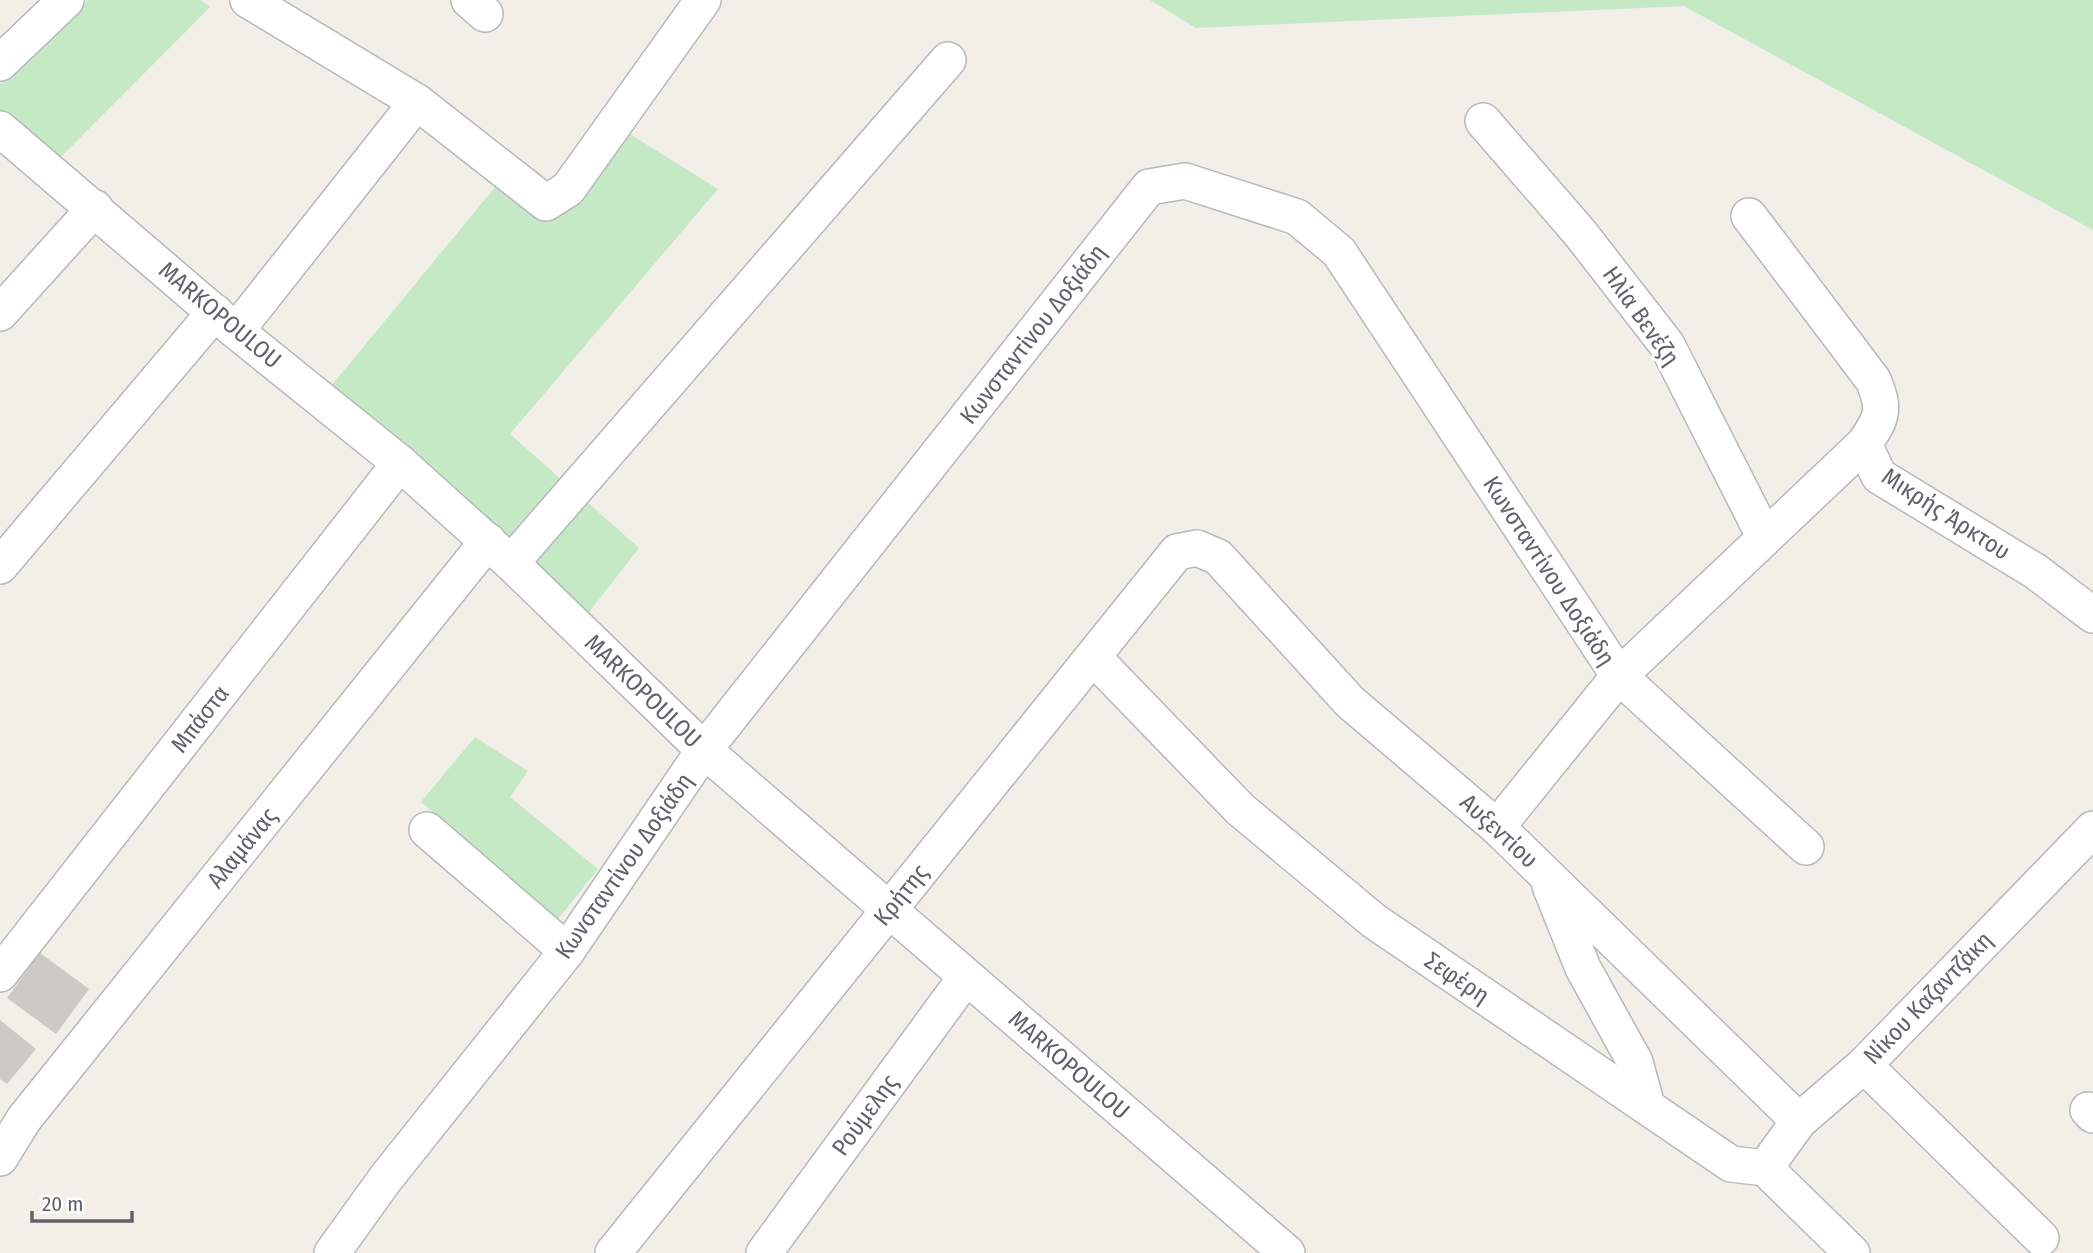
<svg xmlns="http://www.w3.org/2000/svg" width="2093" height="1253" viewBox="0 0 2093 1253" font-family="'Fira Sans Condensed',sans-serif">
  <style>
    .green { fill: #c5e8c5 }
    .building { fill: #cccac5 }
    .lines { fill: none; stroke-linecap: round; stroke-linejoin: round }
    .minor-casing { stroke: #b5b8bc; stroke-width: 38 }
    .minor { stroke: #fff; stroke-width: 35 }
    .labels { text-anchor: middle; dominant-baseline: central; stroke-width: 6; stroke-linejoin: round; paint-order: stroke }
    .street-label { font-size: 24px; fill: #5f6368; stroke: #fff }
  </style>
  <rect width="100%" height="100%" fill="#f1efe8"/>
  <g class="green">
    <path d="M88,0H201L210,7L47,171L0,130V84Z"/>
    <path d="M1150,0H2093V230L1684,6L1196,28Z"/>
    <path d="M625,131L718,189L510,434L639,548L579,625L322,397L497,185L546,219Z"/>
    <path d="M475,737L528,771L510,797L598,869L558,919L421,802Z"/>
  </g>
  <g class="building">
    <path d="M40,953L89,989L56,1034L7,998Z"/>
    <path d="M0,1020L36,1049L7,1084L0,1079Z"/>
  </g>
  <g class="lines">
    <defs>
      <g id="minor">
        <path d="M248,0L417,102L546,203L568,189L703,0"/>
        <path d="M469,0L485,14"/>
        <path d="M0,63L66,0"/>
        <path d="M1483,121L1580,233L1667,345L1764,536"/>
        <path d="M0,129L236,331L400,463L511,563L704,750L1287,1253"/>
        <path d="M1749,216L1873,380C1886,410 1882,418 1864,444L1879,476L2035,571L2093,615"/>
        <path d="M0,313L95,208"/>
        <path d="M236,331L417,102"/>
        <path d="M511,563L948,60"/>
        <path d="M0,566L215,312"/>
        <path d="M1093,657L1240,809L1374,921L1731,1164L1765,1168L1852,1253"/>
        <path d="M1497,827L1619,676L1864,444"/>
        <path d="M427,830L567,951"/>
        <path d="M1550,886L1583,968L1635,1062L1647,1106"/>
        <path d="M0,974L400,463"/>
        <path d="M1864,1065L2041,1238"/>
        <path d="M2088,1110L2093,1115"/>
        <path d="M0,1158L24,1119L488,541"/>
        <path d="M1765,1168L1799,1121L1864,1065L2093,829"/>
        <path d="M332,1253L386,1178L567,951L704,750L1149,187L1185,181L1297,217L1339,252L1619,676L1806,847"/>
        <path d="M613,1253L1177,552L1197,548L1218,557L1350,702L1497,827L1799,1121"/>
        <path d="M764,1253L966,977"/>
      </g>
    </defs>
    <use href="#minor" class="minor-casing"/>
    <use href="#minor" class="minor"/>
  </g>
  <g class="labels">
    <g class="street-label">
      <text transform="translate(220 315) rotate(40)">MARKOPOULOU</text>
      <text transform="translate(1641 316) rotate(55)">Ηλία Βενέζη</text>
      <text transform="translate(1033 334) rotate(-52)">Κωνσταντίνου Δοξιάδη</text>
      <text transform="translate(1946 514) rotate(33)">Μικρής Άρκτου</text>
      <text transform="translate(1549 571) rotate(57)">Κωνσταντίνου Δοξιάδη</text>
      <text transform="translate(643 691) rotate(44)">MARKOPOULOU</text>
      <text transform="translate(200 719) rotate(-52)">Μπάστα</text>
      <text transform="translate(1499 831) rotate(43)">Αυξεντίου</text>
      <text transform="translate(242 848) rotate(-51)">Αλαμάνας</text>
      <text transform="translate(624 866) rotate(-55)">Κωνσταντίνου Δοξιάδη</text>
      <text transform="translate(901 895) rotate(-51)">Κρήτης</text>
      <text transform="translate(1457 978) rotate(34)">Σεφέρη</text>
      <text transform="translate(1928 998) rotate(-46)">Νίκου Καζαντζάκη</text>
      <text transform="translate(1069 1065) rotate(41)">MARKOPOULOU</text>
      <text transform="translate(865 1115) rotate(-54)">Ρούμελης</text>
    </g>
  </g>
  <path d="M32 1211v10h100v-10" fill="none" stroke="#5f6368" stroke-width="3.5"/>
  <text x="42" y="1211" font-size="21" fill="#5f6368" stroke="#ffffff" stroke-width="5" paint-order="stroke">20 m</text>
</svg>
